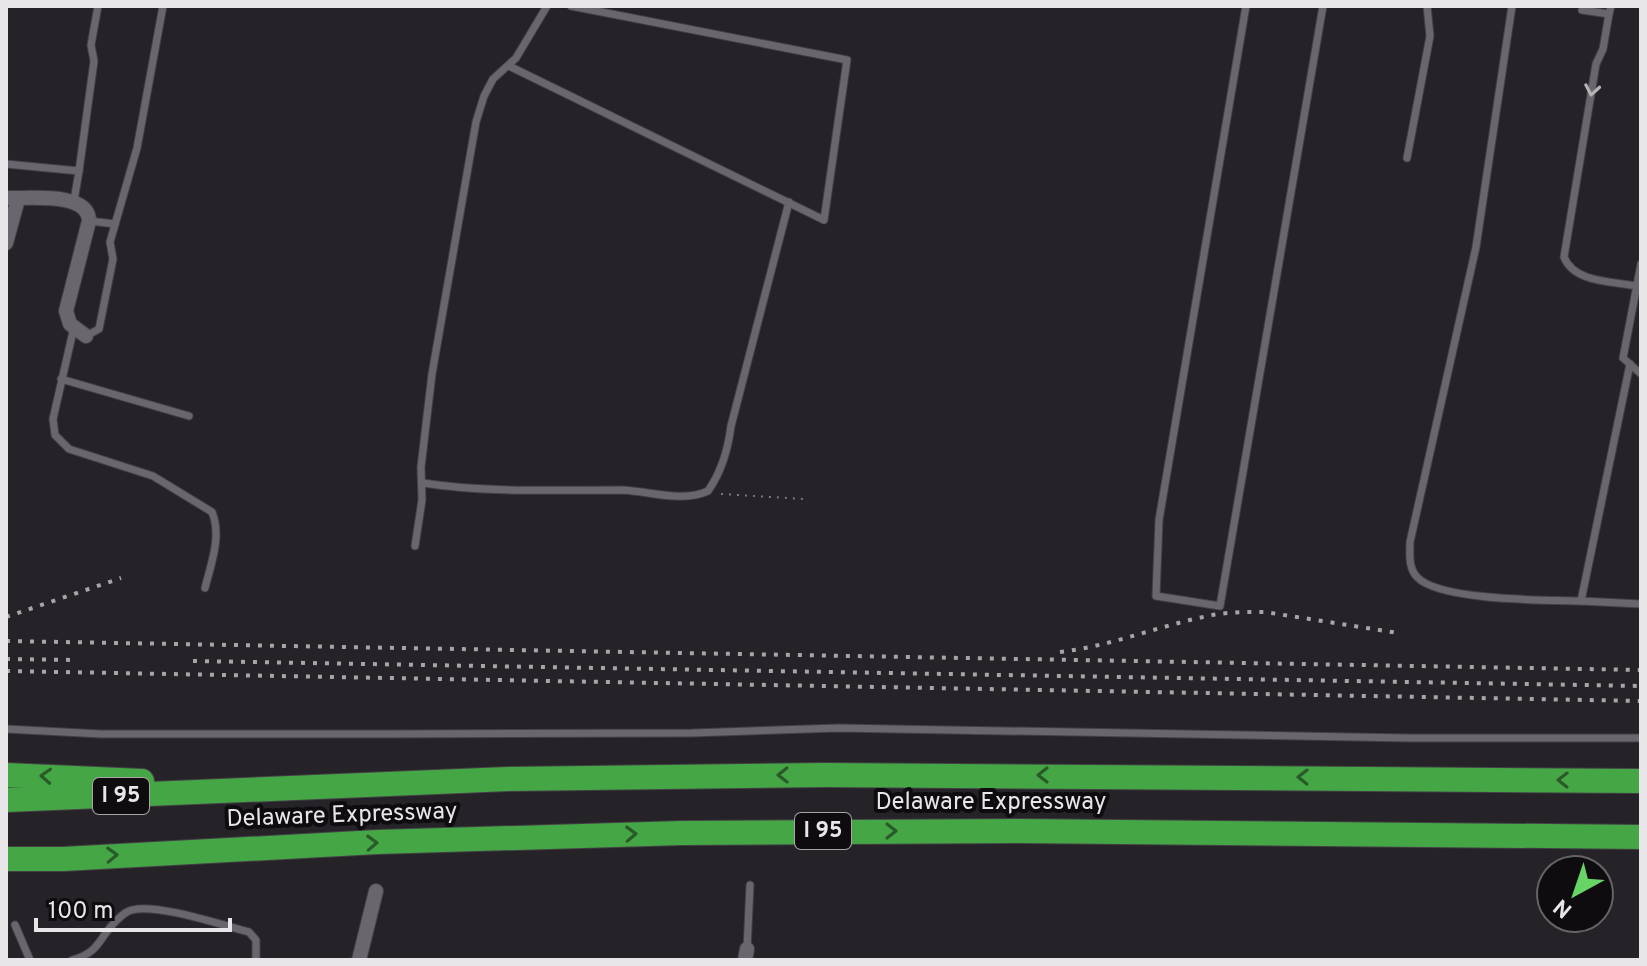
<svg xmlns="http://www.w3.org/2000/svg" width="1647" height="966" viewBox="0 0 1647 966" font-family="Overpass,sans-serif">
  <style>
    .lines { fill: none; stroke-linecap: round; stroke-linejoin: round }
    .service-casing { stroke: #424045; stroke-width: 9 }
    .minor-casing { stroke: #424045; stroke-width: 16 }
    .motorway-casing { stroke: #424045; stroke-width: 26 }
    .path { stroke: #7b787d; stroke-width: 2; stroke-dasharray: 2 6; stroke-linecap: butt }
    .service { stroke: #6a666d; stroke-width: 7 }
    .minor { stroke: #6a666d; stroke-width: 14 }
    .motorway { stroke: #45a645; stroke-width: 24 }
    .rail { stroke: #a8a5a9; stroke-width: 4; stroke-dasharray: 4 8; stroke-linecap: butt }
    .oneway { stroke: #b6b3b7 }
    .oneway2 { stroke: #2a592a }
    .labels { text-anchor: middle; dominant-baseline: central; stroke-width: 8; stroke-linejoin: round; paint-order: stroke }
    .shield { fill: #0e0c0f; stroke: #a7a5a8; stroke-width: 2 }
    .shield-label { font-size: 22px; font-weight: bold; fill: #e8e6e9 }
    .street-label { font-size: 24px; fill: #e8e6e9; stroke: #0e0c0f }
  </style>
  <rect width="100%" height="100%" fill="#252228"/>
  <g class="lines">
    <defs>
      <g id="service">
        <path d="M1246,6L1159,520L1156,596L1220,606L1323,6"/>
        <path d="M1512,6L1476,247L1410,542C1410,553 1408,568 1417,577C1439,601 1547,600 1581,601"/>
        <path d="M1582,10L1609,14L1611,6"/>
        <path d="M1609,14L1603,49L1596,64L1564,257C1574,283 1612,281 1636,286"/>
        <path d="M509,66L824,220L847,60L571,6"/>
        <path d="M1407,158L1430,36L1427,6"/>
        <path d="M6,164L79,171L74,201"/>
        <path d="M79,171L94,61L91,45L98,6"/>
        <path d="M90,221L115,224"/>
        <path d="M1641,264L1623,358L1641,374"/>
        <path d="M74,327L53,419L55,435L69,449L153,476L212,512C222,536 211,564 205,588"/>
        <path d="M86,336L99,329L113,259L110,242L137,148L163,6"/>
        <path d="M1630,364L1581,601L1641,604"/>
        <path d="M61,379L189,416"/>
        <path d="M423,483C489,493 556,490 622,490C649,491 682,503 708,491C722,471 728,450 731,426L789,202"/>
        <path d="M415,546L422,500L421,467L432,374L476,122L484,96L493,79L516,58L547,6"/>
        <path d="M6,729L101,734H388L692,733L838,728L1409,738H1641"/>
        <path d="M15,925L30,960"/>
        <path d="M747,949L750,885"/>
        <path d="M72,960C101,952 98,938 117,920C121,916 126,911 132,910C156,903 222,925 249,932L256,940V960"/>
      </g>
      <g id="minor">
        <path d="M6,198C28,199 89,191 89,221L66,311L70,324L86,336"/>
        <path d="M6,243L18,199"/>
        <path d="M359,960L376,891"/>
        <path d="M745,960L747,949"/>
      </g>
      <g id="motorway">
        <path d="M6,775L142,781"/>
        <path d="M6,800L508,779L825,775L1641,781"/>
        <path d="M6,859H63L377,842L682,833L1019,831L1641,837"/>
      </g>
    </defs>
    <use href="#service" class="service-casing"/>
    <use href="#minor" class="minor-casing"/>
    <use href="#motorway" class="motorway-casing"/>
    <path class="path" d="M721,494L804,499"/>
    <use href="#service" class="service"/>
    <use href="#minor" class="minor"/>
    <use href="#motorway" class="motorway"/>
    <g class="rail">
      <path d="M6,617L121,578"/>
      <path d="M6,641L1641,670"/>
      <path d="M1060,652C1111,646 1158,626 1208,616C1226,612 1246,612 1265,612L1398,633"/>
      <path d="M6,659L77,660"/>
      <path d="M193,661L1641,686"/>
      <path d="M6,671L1641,701"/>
    </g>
  </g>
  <defs><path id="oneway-chevron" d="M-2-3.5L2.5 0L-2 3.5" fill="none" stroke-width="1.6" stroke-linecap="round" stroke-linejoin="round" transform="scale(2)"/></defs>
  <use class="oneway" href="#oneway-chevron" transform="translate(1592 90) rotate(100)"/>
  <g class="oneway2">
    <use href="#oneway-chevron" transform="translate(783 775) rotate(179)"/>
    <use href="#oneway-chevron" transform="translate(1043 775) rotate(-180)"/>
    <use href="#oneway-chevron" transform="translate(46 776) rotate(-177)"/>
    <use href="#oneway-chevron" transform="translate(1303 777) rotate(-179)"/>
    <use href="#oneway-chevron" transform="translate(1563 780) rotate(-179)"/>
    <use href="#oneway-chevron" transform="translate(891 831)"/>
    <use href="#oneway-chevron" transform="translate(631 834) rotate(-2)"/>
    <use href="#oneway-chevron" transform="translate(372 843) rotate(-2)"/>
    <use href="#oneway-chevron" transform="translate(112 855) rotate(-2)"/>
  </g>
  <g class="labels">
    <g class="shield">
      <rect x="93" y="778" width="56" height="36" rx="6"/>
      <rect x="795" y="813" width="56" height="36" rx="6"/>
    </g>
    <g class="shield-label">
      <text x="121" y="796">I 95</text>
      <text x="823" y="831">I 95</text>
    </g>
    <g class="street-label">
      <text x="991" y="803">Delaware Expressway</text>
      <text transform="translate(342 816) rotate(-2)">Delaware Expressway</text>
    </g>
  </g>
  <rect width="1647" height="966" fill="none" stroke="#e8e6e9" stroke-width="16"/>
  <g transform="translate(1575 894) rotate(220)"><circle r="38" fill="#0e0c0f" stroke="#656366" stroke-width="2"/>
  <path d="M0-6L14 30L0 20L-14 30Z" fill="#67d466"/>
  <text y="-12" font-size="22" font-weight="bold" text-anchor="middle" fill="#e8e6e9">N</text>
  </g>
  <path d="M36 918v12h194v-12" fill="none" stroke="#e8e6e9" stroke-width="4"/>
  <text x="48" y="918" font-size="24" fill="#e8e6e9" stroke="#0e0c0f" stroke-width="6" paint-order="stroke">100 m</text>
</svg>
